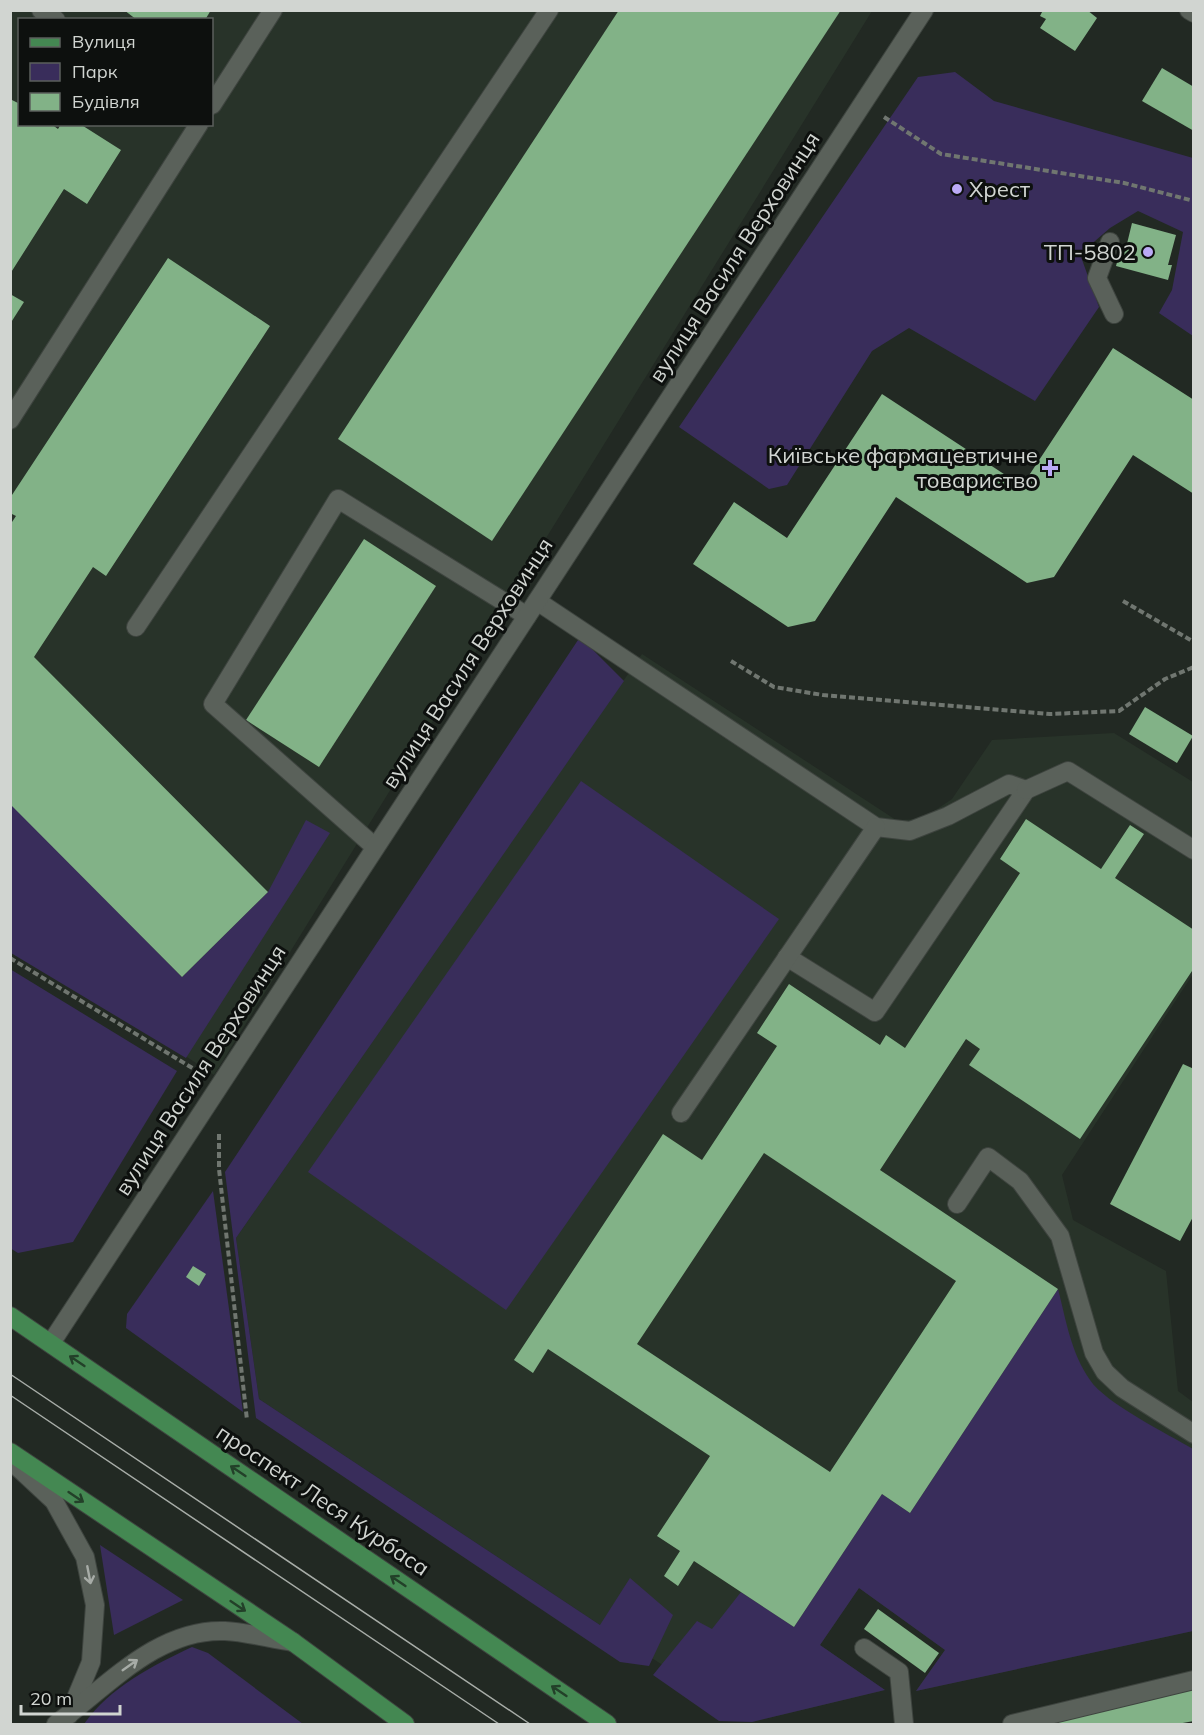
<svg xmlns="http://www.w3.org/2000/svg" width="1204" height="1735" viewBox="0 0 1204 1735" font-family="Mulish,sans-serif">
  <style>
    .built { fill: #283329; fill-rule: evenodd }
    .green { fill: #392d5b }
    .building { fill: #82b287; fill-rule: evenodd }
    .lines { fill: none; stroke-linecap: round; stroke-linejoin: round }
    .service-casing { stroke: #3e443f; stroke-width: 20 }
    .minor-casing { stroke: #3e443f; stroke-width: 20 }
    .primary-casing { stroke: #3e443f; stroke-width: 20 }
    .path { stroke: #707670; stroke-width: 4; stroke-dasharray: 6 3; stroke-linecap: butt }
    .service { stroke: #5a615a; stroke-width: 18 }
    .minor { stroke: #5a615a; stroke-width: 18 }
    .primary { stroke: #448852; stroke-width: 18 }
    .tram { stroke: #a8ada8; stroke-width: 1.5 }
    .oneway { stroke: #234029 }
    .oneway2 { stroke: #a7aca7 }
    .poi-dot { fill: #bbaaf6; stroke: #0d100e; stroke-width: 2 }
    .labels { text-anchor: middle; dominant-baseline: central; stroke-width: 6; stroke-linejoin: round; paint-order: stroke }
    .poi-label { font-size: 22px; fill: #d1d5d1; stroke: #0d100e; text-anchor: end }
    .street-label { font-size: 22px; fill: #d1d5d1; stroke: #0d100e }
  </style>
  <rect width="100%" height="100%" fill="#222923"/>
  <g class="built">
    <path d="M10,11H872L214,1075L11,940ZM20,20H212V124H20Z"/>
    <path d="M642,654L896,820L922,819L952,799L992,740L1114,733L1193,782V974L1062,1175L1073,1220L1166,1271L1178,1391L1193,1402V1631L916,1691L945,1650L859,1588L820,1645L885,1690L752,1722L600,1625L259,1399L236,1238Z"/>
  </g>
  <g class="green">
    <path d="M955,72L994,101L1193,158V336L1159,313L1172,290L1183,232L1138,211L1110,228L1080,254L1099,307L1035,401L909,328L872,351L787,485L769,489L679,427L918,77Z"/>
    <path d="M580,637L624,681L236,1238L259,1399L600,1625L630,1578L673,1615L649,1666L620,1662L256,1418L225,1172Z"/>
    <path d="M581,781L779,919L506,1310L308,1172Z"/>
    <path d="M11,804L182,977L268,892L306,820L330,833L186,1058L11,953Z"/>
    <path d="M10,969L177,1071L73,1242L18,1253L10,1248Z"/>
    <path d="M213,1191L243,1412L126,1328L127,1314Z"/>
    <path d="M1058,1289C1066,1320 1071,1353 1090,1380C1105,1403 1168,1434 1193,1449V1631L916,1691L945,1650L859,1588L820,1645L885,1690L752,1722L719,1721L653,1675L697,1621L712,1629L741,1592L794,1627L882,1494L910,1513Z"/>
    <path d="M100,1545L183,1600L114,1635Z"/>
    <path d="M192,1647L208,1653L303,1724H84C110,1687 152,1666 192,1647Z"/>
  </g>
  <g class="building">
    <path d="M124,10H211L205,20H137Z"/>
    <path d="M619,10H841L492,541L338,439Z"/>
    <path d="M1043,10H1087L1097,18L1075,51L1040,28L1046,19L1040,16Z"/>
    <path d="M1162,68L1194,87V131L1142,101Z"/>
    <path d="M10,99L20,104V124H51L58,129L61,124H80L121,150L87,204L64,189L10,274Z"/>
    <path d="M1132,223L1176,235L1168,265H1172L1168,280L1116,266L1120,251L1125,252Z"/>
    <path d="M168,258L270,326L106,576L93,567L34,657L268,892L182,977L10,804V525L16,516L10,513V498Z"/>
    <path d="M10,294L24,302L10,324Z"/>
    <path d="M1113,348L1194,400V494L1133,455L1054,577L1027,583L896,497L815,621L788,627L693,564L734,502L787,538L882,394L1022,486Z"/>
    <path d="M364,539L436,586L319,767L246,720Z"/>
    <path d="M1145,707L1193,736L1177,763L1129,734Z"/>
    <path d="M1026,819L1101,869L1130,825L1144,834L1115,878L1194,930V968L1080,1139L969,1065L980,1049L966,1039L880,1170L1058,1289L910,1513L882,1494L794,1627L694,1561L678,1586L664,1576L680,1551L657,1536L710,1456L548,1349L533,1373L514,1360L663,1134L702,1160L777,1046L757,1033L789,984L880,1045L886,1035L905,1048L1020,873L1000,859ZM764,1153L956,1281L830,1472L637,1344Z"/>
    <path d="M1183,1064L1194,1069V1215L1180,1241L1110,1204Z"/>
    <path d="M193,1266L206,1274L199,1286L186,1277Z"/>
    <path d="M878,1609L939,1653L925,1673L864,1629Z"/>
    <path d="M1194,1685V1721L1177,1724H1052L1057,1719Z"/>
  </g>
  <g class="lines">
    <defs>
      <g id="service">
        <path d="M41,10L56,20"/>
        <path d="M212,105L273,10"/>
        <path d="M1110,242L1097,278L1114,314"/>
        <path d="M10,420L199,124"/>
        <path d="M537,601L876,827L910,831L948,816L1009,784L1026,790L875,1012L787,957"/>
        <path d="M136,627L549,10"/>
        <path d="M1026,790L1068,771L1194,850"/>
        <path d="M375,847L213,704L338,499L527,616"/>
        <path d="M681,1113L876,827"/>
        <path d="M957,1204L988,1157L1020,1181L1060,1236L1094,1353L1105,1372L1122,1388L1194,1434"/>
        <path d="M864,1648L899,1672L904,1724"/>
      </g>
      <g id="minor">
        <path d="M1189,10L1194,13"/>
        <path d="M51,1343L924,10"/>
        <path d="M10,1460L54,1501L85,1557L95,1605L91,1662L69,1715"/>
        <path d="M56,1724C106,1688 157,1628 225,1631C247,1632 271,1639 293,1642"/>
        <path d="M1012,1724L1194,1680"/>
      </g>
      <g id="primary">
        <path d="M10,1316L607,1724"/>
        <path d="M10,1452L293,1642L405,1724"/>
      </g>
    </defs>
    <use href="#service" class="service-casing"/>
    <use href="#minor" class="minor-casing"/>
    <use href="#primary" class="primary-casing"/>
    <g class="path">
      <path d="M884,117L941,154L1124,183L1194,201"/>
      <path d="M1123,601L1194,642"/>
      <path d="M731,661L774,687L823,695L1050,714L1119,711L1165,679L1194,667"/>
      <path d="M10,958L199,1072"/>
      <path d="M219,1134V1169L247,1420"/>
    </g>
    <use href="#service" class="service"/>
    <use href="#minor" class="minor"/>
    <use href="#primary" class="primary"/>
    <g class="tram">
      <path d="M10,1374L530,1724"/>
      <path d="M10,1395L499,1724"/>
    </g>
  </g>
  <defs><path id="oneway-shaft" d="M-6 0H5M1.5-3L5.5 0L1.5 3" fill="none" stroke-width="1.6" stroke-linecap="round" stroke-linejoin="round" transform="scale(1.5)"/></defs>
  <g class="oneway">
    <use href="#oneway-shaft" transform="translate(77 1361) rotate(-146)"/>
    <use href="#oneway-shaft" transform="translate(238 1471) rotate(-146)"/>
    <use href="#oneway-shaft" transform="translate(76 1497) rotate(34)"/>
    <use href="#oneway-shaft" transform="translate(398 1581) rotate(-146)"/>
    <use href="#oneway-shaft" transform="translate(238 1606) rotate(34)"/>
    <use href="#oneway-shaft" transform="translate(559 1691) rotate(-146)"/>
  </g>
  <g class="oneway2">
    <use href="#oneway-shaft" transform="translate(89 1575) rotate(79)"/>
    <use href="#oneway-shaft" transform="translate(130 1665) rotate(-35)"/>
  </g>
  <g class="poi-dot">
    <circle cx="957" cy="189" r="6"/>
    <circle cx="1148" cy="252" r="6"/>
    <path d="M1047 459h6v6h6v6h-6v6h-6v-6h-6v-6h6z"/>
  </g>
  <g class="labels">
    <g class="poi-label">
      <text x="969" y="189" text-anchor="start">Хрест</text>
      <text x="1136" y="252">ТП-5802</text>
      <text x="1038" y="455">Київське фармацевтичне<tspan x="1038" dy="25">товариство</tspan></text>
    </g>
    <g class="street-label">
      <text transform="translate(734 257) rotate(-57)">вулиця Василя Верховинця</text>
      <text transform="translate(467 663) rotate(-57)">вулиця Василя Верховинця</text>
      <text transform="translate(200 1070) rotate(-57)">вулиця Василя Верховинця</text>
      <text transform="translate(323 1500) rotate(34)">проспект Леся Курбаса</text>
    </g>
  </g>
  <rect width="1204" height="1735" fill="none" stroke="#d1d5d1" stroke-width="24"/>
  <rect x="18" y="18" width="195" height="108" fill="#0d100e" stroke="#5b5f5c" stroke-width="1.5"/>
  <rect x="30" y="38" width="30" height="9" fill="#448852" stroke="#5b5f5c" stroke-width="1.5"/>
  <text x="72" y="48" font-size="18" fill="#d1d5d1">Вулиця</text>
  <rect x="30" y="63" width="30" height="18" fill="#392d5b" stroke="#5b5f5c" stroke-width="1.5"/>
  <text x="72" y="78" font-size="18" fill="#d1d5d1">Парк</text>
  <rect x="30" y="93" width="30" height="18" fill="#82b287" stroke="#5b5f5c" stroke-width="1.5"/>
  <text x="72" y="108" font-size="18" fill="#d1d5d1">Будівля</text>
  <path d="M21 1705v9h99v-9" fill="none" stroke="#d1d5d1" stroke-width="3"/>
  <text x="30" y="1705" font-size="18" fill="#d1d5d1" stroke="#0d100e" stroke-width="4.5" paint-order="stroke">20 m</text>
</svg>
